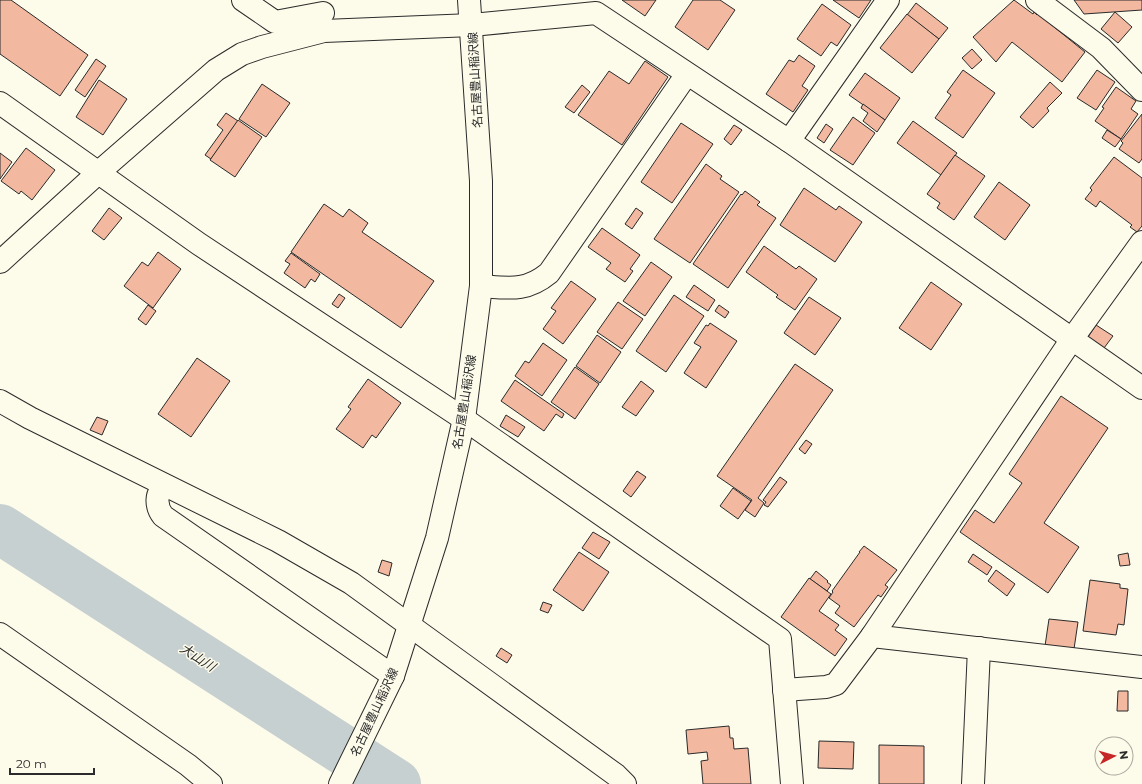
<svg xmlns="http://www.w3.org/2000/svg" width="1142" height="784" viewBox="0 0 1142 784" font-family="Montserrat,'Noto Sans JP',sans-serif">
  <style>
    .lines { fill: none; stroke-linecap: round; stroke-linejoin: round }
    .river { stroke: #c7d0d0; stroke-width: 50 }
    .building { fill: #f2b8a0; stroke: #2b2b2b }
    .minor-casing { stroke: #2b2b2b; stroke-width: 24 }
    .tertiary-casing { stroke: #2b2b2b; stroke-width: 24 }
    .secondary-casing { stroke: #2b2b2b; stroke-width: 24 }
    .minor { stroke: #fdfbea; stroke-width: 22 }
    .tertiary { stroke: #fdfbea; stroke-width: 22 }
    .secondary { stroke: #fdfbea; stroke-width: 22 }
    .labels { text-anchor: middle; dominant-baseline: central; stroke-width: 3; stroke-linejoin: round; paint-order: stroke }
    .street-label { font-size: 12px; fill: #2b2b2b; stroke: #fdfbea }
    .water-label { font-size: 13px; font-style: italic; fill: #2b2b2b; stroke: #fdfbea }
  </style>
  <rect width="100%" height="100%" fill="#fdfbea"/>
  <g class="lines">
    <path class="river" d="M0,529L396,784"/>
  </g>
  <g class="building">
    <path d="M0,0H11L88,55L60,96L0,54Z"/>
    <path d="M622,0H656L645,16Z"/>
    <path d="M693,0H720L735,10L708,50L675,27Z"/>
    <path d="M833,0H871L859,18Z"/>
    <path d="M1014,0L1033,14L1034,12L1037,15L1038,14L1085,52L1062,82L1012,42L996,62L973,37Z"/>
    <path d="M1074,0H1142V10L1084,14Z"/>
    <path d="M916,3L948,28L939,39L907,15Z"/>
    <path d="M822,4L851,25L837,46L831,42L821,56L797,39Z"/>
    <path d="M1115,12L1132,27L1118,43L1101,29Z"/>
    <path d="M907,14L939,39L912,73L880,48Z"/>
    <path d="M972,49L982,60L972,69L962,58Z"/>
    <path d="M799,55L815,66L802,86L808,90L793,112L766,94L789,60L794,62Z"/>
    <path d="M96,59L106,66L85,97L75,90Z"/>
    <path d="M645,61L668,77L622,145L578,115L609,71L629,84Z"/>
    <path d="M963,70L995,93L963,138L935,118L951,95L947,92Z"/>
    <path d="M1097,70L1115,82L1096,110L1077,98Z"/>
    <path d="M865,73L900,98L885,120L849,95Z"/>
    <path d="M99,80L127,99L103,135L76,117Z"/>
    <path d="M1050,82L1062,93L1047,108L1049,111L1033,128L1020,117Z"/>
    <path d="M262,84L290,103L266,137L239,119Z"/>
    <path d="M582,85L590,92L574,113L565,107Z"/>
    <path d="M1116,87L1136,101L1131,109L1138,114L1121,139L1095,121L1104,108L1102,107Z"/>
    <path d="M863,104L885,120L877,132L863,121L868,113L861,108Z"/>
    <path d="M226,113L238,121L211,159L205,155L223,130L217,125Z"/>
    <path d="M1142,114V159L1139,163L1119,149L1123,143L1121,141Z"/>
    <path d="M853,117L875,133L853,165L830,150Z"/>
    <path d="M238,120L262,137L235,177L210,160Z"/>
    <path d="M913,121L957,153L941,175L897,143Z"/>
    <path d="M681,123L713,144L672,203L641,182Z"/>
    <path d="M826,124L833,129L824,143L817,138Z"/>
    <path d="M734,125L742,130L731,145L724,139Z"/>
    <path d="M1107,130L1121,139L1115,147L1102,138Z"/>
    <path d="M26,148L55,170L32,200L21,191L19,194L1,181Z"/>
    <path d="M0,153L12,162L0,179Z"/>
    <path d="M955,155L985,176L954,220L937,208L940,203L927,194Z"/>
    <path d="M1114,157L1142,178V226L1137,232L1130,227L1132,225L1100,201L1096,207L1085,199L1092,190L1090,188Z"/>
    <path d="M706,164L722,176L720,179L739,192L690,263L654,239Z"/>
    <path d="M999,182L1030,205L1005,240L974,217Z"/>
    <path d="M804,188L836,210L839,206L862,222L835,262L780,225Z"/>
    <path d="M745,191L760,202L757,205L776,218L728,288L693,264L741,194L742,195Z"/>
    <path d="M324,204L343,217L349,209L368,223L362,232L434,281L401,328L291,252Z"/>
    <path d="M109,208L122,218L104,240L92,231Z"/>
    <path d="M636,208L643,213L632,229L625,224Z"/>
    <path d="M602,228L640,255L630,269L633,271L625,282L606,269L611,263L588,247Z"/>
    <path d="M764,246L796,269L799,266L817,279L795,310L776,297L778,295L746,272Z"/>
    <path d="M158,252L181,269L153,308L124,286L142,262L148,266Z"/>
    <path d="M291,253L320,274L315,282L311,279L305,288L284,273L290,264L285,261Z"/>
    <path d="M651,262L672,277L645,316L623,301Z"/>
    <path d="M571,281L596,299L563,344L543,329L556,311L551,308Z"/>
    <path d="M931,282L962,304L931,350L899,328Z"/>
    <path d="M694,285L715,300L708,311L686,297Z"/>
    <path d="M339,294L345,298L338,308L332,304Z"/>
    <path d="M674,295L704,316L666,372L636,351Z"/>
    <path d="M809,297L841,318L815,355L784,333Z"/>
    <path d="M618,302L643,319L622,349L597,332Z"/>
    <path d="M148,305L156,311L146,325L138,319Z"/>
    <path d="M719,305L729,312L725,318L715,311Z"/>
    <path d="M710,323L737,341L706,388L684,373L701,347L694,343L706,325L708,326Z"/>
    <path d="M1096,325L1113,336L1104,348L1088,337Z"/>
    <path d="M597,335L621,352L600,383L576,366Z"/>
    <path d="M543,343L567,360L542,396L515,376L525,361L529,363Z"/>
    <path d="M197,358L230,381L191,437L158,414Z"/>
    <path d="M795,364L833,390L758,498L764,503L755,517L745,510L752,500L717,476Z"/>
    <path d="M575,367L599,384L575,419L551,402Z"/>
    <path d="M368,379L401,403L376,438L372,435L363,448L336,429L351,409L348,407Z"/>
    <path d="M515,380L564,414L562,418L556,414L544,431L501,401Z"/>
    <path d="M641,381L654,391L636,416L622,407Z"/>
    <path d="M1061,396L1108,428L1044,523L1079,547L1048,593L960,532L975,510L994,523L1022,483L1009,474Z"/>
    <path d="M506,415L525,427L518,437L500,426Z"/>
    <path d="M97,417L108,421L102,435L90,430Z"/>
    <path d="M806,440L812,444L805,454L799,449Z"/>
    <path d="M637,471L646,477L631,497L623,491Z"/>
    <path d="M780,477L787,482L768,507L764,505L766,502L763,500Z"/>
    <path d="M733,488L751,501L738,519L720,506Z"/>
    <path d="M593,532L610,542L599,559L582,548Z"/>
    <path d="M864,546L897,570L885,585L888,587L881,597L878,595L854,627L835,613L840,606L829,598L833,592L832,591L860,552H859Z"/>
    <path d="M579,552L609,572L583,611L553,590Z"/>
    <path d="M1128,553L1130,565L1120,566L1118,555Z"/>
    <path d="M973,554L992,567L987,575L968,562Z"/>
    <path d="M382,560L392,563L389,576L378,572Z"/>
    <path d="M996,570L1015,584L1007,596L988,581Z"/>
    <path d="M816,571L828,581L827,582L831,585L827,591L810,579Z"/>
    <path d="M809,578L831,594L819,611L839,625L835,630L847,639L835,656L781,617Z"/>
    <path d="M1090,580L1120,584V588L1128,589L1124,625L1118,624L1116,635L1083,631Z"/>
    <path d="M543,602L552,605L548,613L540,610Z"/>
    <path d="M1049,619L1078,622L1074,649L1045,646Z"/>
    <path d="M501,648L512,655L507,663L496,656Z"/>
    <path d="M1118,691H1128V711H1117Z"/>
    <path d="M729,726L730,738H733L734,749L748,748L751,784H703L701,761L708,760L707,752L688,754L686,730Z"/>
    <path d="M819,741L854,742L853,769L818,768Z"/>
    <path d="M879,745L924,746V784H879Z"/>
  </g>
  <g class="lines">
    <defs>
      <g id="minor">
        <path d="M243,0L275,22L323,13"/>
        <path d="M1037,0L1101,48L1142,90"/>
        <path d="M472,25L596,13L789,141L1142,388"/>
        <path d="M0,103L199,244L464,419L780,639L792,784"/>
        <path d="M789,141L888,0"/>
        <path d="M481,286C509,288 526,292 549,273L687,74"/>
        <path d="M0,401L30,418L278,541L351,583L616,775L625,784"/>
        <path d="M167,487C154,491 156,507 163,516L393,676"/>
        <path d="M0,634L188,765L211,784"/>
        <path d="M872,636L1142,667"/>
        <path d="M784,690L826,687L836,684L872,636L1072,339L1142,242"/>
        <path d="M973,784L979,648"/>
      </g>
      <path id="tertiary" d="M0,262L99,172L216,70L242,54L262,47L324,31L472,25"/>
      <path id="secondary" d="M340,784L393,676L437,538L464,419L481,286V181L469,0"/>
    </defs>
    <use href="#minor" class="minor-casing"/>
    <use href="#tertiary" class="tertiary-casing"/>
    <use href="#secondary" class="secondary-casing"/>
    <use href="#minor" class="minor"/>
    <use href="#tertiary" class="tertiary"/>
    <use href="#secondary" class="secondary"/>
  </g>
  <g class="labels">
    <g class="street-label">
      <text transform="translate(475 80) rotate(-93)">名古屋豊山稲沢線</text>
      <text transform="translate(464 402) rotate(-81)">名古屋豊山稲沢線</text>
      <text transform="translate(374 712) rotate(-65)">名古屋豊山稲沢線</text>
    </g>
    <g class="water-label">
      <text transform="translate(198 657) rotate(33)">大山川</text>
    </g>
  </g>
  <g transform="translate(1114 756) rotate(84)"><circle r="19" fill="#fdfbea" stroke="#a9a89e"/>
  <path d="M0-3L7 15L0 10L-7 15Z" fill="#c62828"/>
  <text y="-6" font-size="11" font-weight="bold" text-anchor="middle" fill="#2b2b2b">N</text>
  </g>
  <path d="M10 768v6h84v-6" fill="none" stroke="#2b2b2b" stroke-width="2"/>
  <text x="16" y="768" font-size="12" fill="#2b2b2b" stroke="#fdfbea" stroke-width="3" paint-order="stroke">20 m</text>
</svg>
